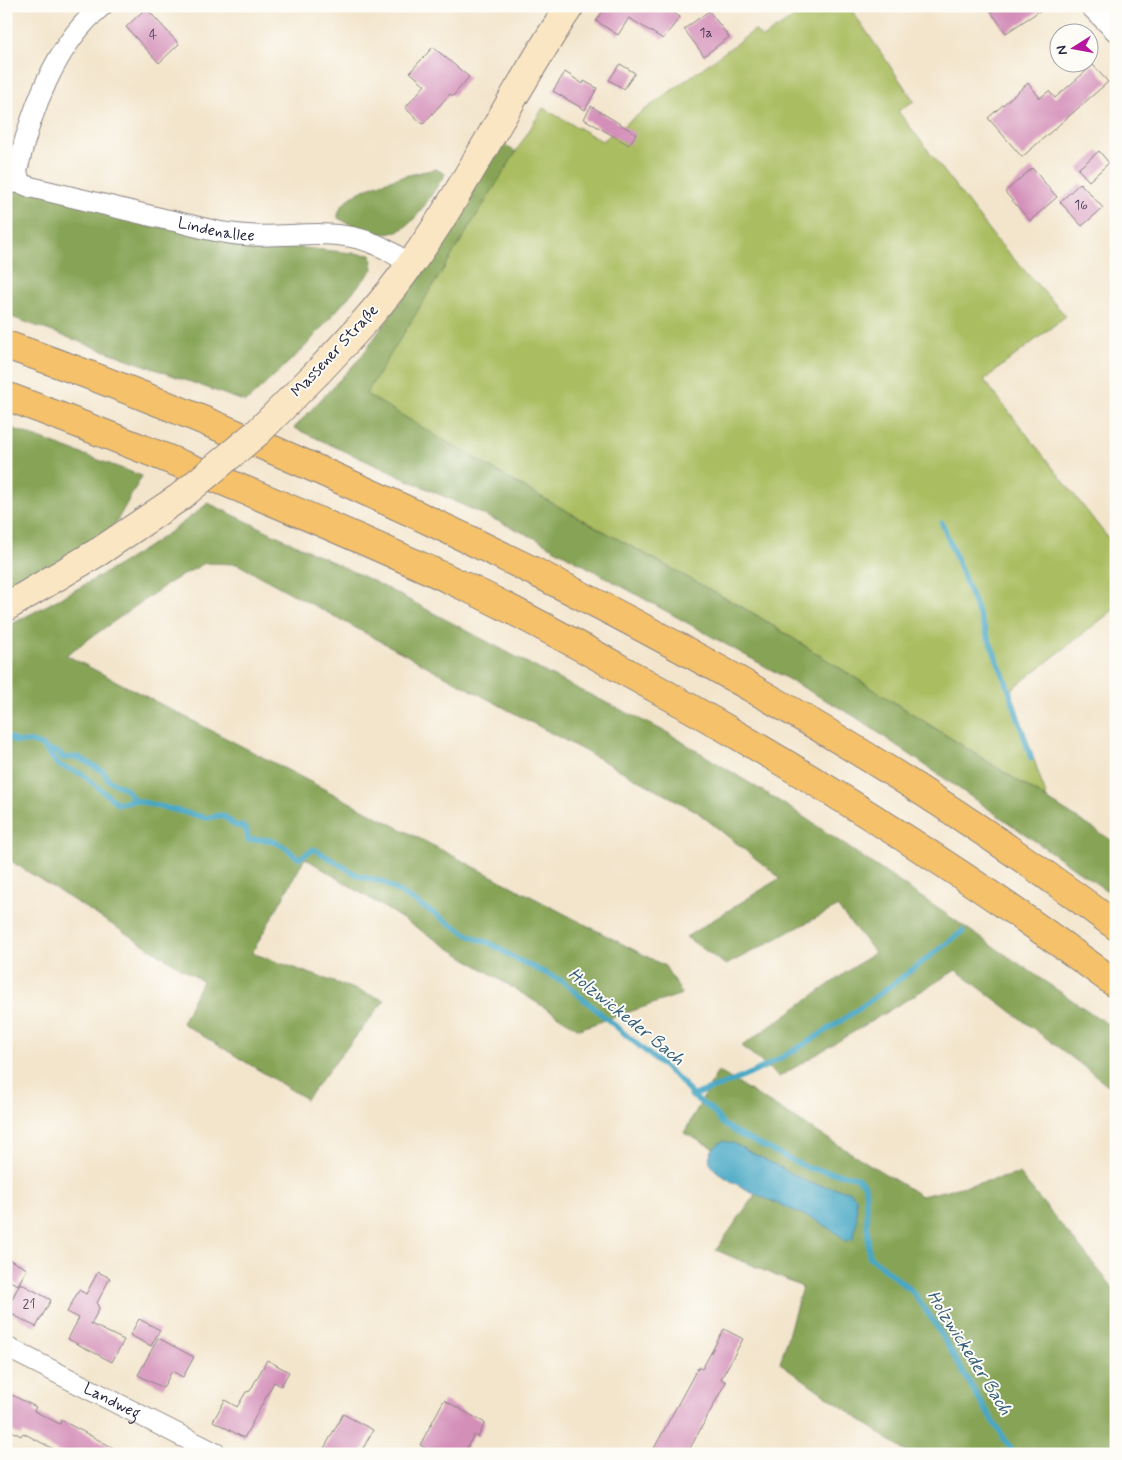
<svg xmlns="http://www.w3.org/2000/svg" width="1122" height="1460" viewBox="0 0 1122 1460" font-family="Mynerve,sans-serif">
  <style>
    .green { fill: #aabd60; stroke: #66704e }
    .forest { fill: #87a456; stroke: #546348 }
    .water { fill: #46a7c5; stroke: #346480 }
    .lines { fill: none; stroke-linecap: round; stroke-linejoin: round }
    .stream { stroke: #46a7c5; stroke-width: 5.5 }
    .building { fill: #d48fb9 }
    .minor-casing { stroke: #8a8484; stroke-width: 22 }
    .tertiary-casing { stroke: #8a8484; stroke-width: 26 }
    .secondary-casing { stroke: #8a8484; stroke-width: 30 }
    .motorway-casing { stroke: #8a8484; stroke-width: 30 }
    .minor { stroke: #fff; stroke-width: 20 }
    .tertiary { stroke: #fff; stroke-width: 24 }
    .secondary { stroke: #fbe6c4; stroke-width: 28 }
    .motorway { stroke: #f5c16b; stroke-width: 28 }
    .secondary-bridge-casing { stroke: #8a8484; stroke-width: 30; stroke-linecap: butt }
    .secondary-bridge { stroke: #fbe6c4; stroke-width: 28 }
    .labels { text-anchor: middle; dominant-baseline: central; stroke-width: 4; stroke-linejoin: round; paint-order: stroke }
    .number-label { font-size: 14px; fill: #4e3d5a }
    .street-label { font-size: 16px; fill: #22223b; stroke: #fdfcf7 }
    .water-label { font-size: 18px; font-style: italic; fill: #325e79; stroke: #fdfcf7 }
  </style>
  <rect width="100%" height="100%" fill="#fdfcf7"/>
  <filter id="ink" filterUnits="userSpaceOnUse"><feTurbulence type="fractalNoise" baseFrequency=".02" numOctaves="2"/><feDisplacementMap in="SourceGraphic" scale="10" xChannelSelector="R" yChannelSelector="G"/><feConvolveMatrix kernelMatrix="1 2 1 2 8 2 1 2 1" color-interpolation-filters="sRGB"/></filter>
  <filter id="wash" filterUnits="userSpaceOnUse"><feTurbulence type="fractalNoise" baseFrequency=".0096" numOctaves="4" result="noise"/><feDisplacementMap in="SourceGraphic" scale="20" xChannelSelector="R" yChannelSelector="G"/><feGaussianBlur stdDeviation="1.12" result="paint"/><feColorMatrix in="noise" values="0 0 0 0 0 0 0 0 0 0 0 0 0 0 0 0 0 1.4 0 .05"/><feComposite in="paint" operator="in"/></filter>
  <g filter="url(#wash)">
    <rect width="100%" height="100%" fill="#f3e5cc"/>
    <path class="green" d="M812,6H849L914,101L898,111L995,238L1066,316L984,380L1116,548V608L1011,690L1047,799L756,615L523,487L365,394L543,108L602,141L755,30L762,38Z"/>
    <g class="forest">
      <path d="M501,143L516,152L366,394L523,487L756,615L1116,843V897L854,716L537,539L294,428L361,357L423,269Z"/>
      <path d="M436,169L445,174C412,224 402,254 338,218C337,188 412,174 436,169Z"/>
      <path d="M6,170L17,171L218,239L371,255L373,269L303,349L246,402L6,315Z"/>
      <path d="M6,426L142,476L100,551L6,607Z"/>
      <path d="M208,503L377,583L550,675L668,733L792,809L1116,1030V1091L956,970L779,1077L742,1046L875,952L837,907L726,965L686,937L780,878L696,811L237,564L205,563L170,582L66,655L665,966L682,994L579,1029L305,858L252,953L385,1000L306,1099L182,1023L202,981L6,858V627C74,591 149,552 208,503Z"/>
      <path d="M718,1071L921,1196L1019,1174L1116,1291V1454H909L780,1363L802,1287L716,1250L768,1176L684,1133Z"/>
    </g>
    <path class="water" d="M723,1141L733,1143L810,1183L849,1191L856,1197C857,1212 858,1225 853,1239L846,1241C837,1233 828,1227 817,1221C798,1211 714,1181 710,1162C707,1152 716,1145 723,1141Z"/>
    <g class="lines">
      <g class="stream">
        <path d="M942,523L1006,682L1031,758"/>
        <path d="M6,736L17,742H32L43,746L58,765L82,774L118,804L134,800L207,818L222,815L236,826H242L247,831L248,840C262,839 270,838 283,846C289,849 292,855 299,858L314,849L359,876L383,882L472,937L492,944L514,958L562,981L682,1082L693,1097L711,1109L723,1124L740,1135L808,1168L856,1177L865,1185L869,1256L911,1290L934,1322L980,1401L1014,1454"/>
        <path d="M45,749L59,753L63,758L78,757L104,772L108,780L126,789L134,800"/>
        <path d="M692,1096C712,1088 733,1082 752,1073C826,1037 898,981 963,931"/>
      </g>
    </g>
    <g id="blocks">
      <g class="building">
        <path d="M606,6H663L680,17L663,39L629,18L618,35L596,21Z"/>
        <path d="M987,6H1047L1006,33Z"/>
        <path d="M146,8L179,44L159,63L126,27Z"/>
        <path d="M709,11L729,37L704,56L684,29Z"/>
        <path d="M433,47L469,77L453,96L450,94L423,124L405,108L425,85L410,72Z"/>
        <path d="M620,64L635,73L624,89L609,80Z"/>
        <path d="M1093,65L1108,82L1022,157L988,118L1028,83L1040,98L1049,91L1055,98Z"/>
        <path d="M565,72L583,84L584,81L597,88L585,110L553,91Z"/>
        <path d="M591,106L636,134L629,145L584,119Z"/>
        <path d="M1099,151L1109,163L1089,181L1078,169Z"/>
        <path d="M1032,168L1057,197L1030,221L1005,192Z"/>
        <path d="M1080,183L1103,208L1082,226L1060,202Z"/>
        <path d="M6,1258L27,1269L18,1285L6,1279Z"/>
        <path d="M98,1272L110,1278L97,1303L99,1309L91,1324L124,1340L112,1362L68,1339L79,1318L67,1312L79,1290L86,1294Z"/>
        <path d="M20,1283L51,1300L36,1327L6,1311Z"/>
        <path d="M139,1319L160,1330L151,1346L130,1335Z"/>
        <path d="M724,1329L743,1339L721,1379L726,1382L687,1454H651L698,1367L702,1369Z"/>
        <path d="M158,1338L194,1357L183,1377L172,1371L163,1388L138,1375Z"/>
        <path d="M267,1360L289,1372L281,1386L274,1382L244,1438L213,1421L225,1400L237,1407L246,1392L250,1391Z"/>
        <path d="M6,1392L36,1407L34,1411L60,1424L61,1420L125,1454H63L23,1433L21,1436L6,1428Z"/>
        <path d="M444,1400L485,1423L478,1437L474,1435L463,1454H436L420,1445Z"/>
        <path d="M343,1414L373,1430L360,1454H321Z"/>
      </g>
    </g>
  </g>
  <g filter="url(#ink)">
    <use href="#blocks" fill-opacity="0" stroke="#8a8484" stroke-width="1"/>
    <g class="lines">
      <defs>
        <g id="minor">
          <path id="s1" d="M6,182L20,183L30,187C75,198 119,208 164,219C185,223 206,230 227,233C295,244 350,214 410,266"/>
          <path d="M20,183L17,171C30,114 55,44 102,6"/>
          <path id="s2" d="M6,1347L217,1454"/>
        </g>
        <path id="tertiary" d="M1093,6L1116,29"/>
        <g id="secondary">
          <path d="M318,372C350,338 383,303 410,265C469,183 513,90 570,6"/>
          <path d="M6,607L100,551"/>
        </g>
        <g id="motorway">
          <path d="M6,345C131,388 254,440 374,495C634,614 887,754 1116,926"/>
          <path d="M6,396C162,455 317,517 468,588C535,620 599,657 664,693C820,781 972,877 1116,984"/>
        </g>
      </defs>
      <use href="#minor" class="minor-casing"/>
      <use href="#tertiary" class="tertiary-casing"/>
      <use href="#secondary" class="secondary-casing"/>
      <use href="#motorway" class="motorway-casing"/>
      <use href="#minor" class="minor"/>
      <use href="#tertiary" class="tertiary"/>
      <use href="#secondary" class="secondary"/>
      <use href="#motorway" class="motorway"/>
      <defs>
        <path id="secondary-bridge" d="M100,551L180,497L258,432L318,372"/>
      </defs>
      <use href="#secondary-bridge" class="secondary-bridge-casing"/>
      <use href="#secondary-bridge" class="secondary-bridge"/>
    </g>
  </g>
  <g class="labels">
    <g class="number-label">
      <text x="706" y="33">1a</text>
      <text x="153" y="35">4</text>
      <text x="1081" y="205">16</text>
      <text x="29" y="1304">21</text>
    </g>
    <g class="street-label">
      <text stroke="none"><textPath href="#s1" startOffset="216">Lindenallee</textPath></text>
      <text transform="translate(335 351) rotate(-47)">Massener Straße</text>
      <text stroke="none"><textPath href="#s2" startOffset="119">Landweg</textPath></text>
    </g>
    <g class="water-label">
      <text transform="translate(626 1017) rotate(39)">Holzwickeder Bach</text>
      <text transform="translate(969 1353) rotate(58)">Holzwickeder Bach</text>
    </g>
  </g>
  <rect width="1122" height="1460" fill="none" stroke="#fdfcf7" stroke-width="25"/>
  <g transform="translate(1074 48) rotate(259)"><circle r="24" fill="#fdfcf7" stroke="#a5a5ac"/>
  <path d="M0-4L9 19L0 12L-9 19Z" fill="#b5179e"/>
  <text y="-8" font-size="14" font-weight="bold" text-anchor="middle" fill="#22223b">N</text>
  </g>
</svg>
